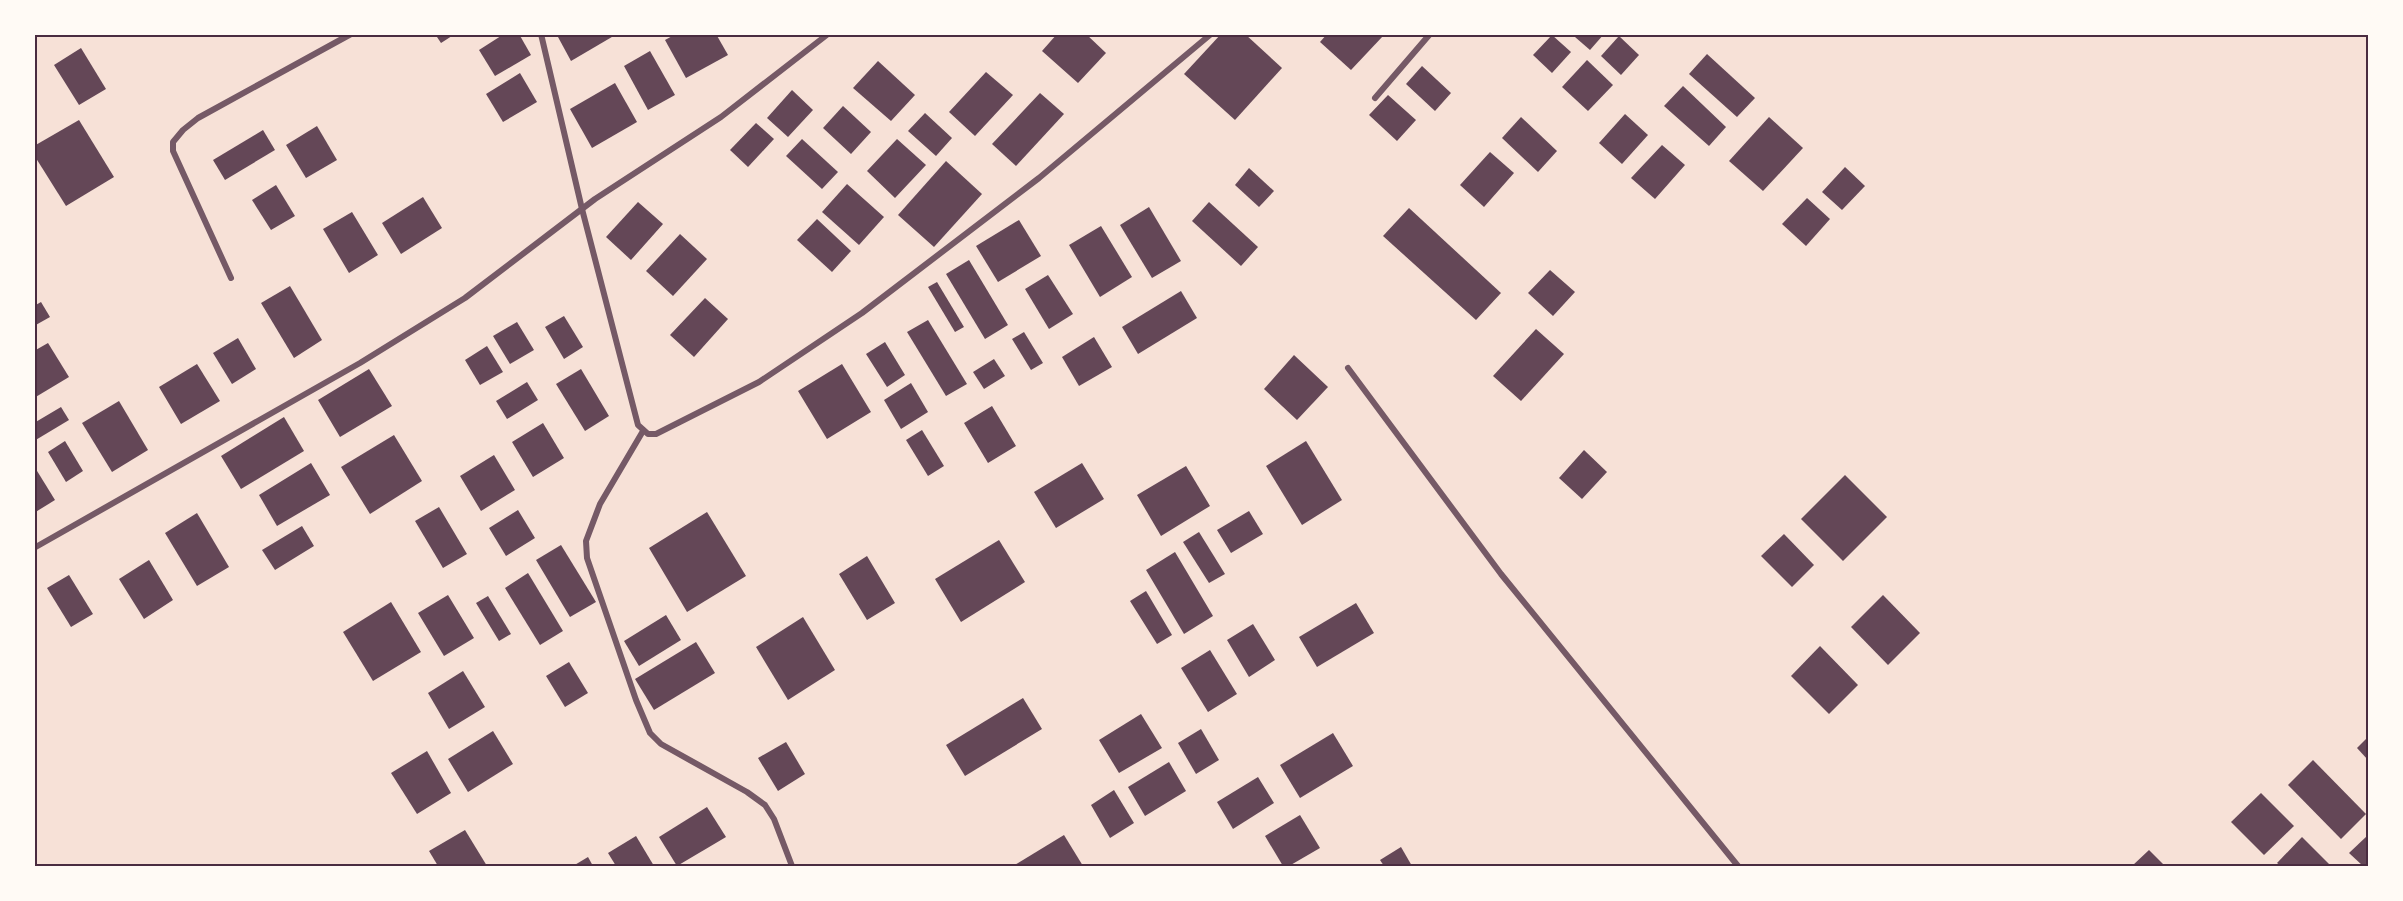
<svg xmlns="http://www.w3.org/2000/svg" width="2403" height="901" viewBox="0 0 2403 901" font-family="Georgia,serif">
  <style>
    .building { fill: #644757 }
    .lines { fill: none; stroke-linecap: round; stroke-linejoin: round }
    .minor { stroke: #755966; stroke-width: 6 }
    .neatline { fill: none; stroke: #4a2c40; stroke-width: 2 }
  </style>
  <rect width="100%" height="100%" fill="#f7e1d7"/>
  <g class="building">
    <path d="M435,34H455L441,43Z"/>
    <path d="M504,34H519L531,55L495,76L479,50Z"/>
    <path d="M562,34H617L571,61L558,37Z"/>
    <path d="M676,34H716L728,55L686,78L665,40Z"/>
    <path d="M1057,34H1086L1106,53L1078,83L1042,51Z"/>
    <path d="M1221,34H1245L1282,68L1235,120L1184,74Z"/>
    <path d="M1327,34H1381L1383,36L1351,70L1320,42Z"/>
    <path d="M1578,34H1604L1590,50L1575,37Z"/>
    <path d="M1552,35L1571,52L1552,73L1533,55Z"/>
    <path d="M1619,36L1639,55L1621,75L1601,56Z"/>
    <path d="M81,48L106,89L79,105L54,65Z"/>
    <path d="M650,51L675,95L648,110L624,66Z"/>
    <path d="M1707,54L1755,98L1737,117L1689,74Z"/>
    <path d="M1587,60L1613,85L1588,111L1562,87Z"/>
    <path d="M878,61L915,95L891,121L853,88Z"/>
    <path d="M1422,66L1451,93L1435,111L1406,84Z"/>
    <path d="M986,72L1013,95L975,136L949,112Z"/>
    <path d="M520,73L537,102L503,122L486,94Z"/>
    <path d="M615,83L637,122L592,148L570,109Z"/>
    <path d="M1683,86L1726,127L1709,146L1664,106Z"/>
    <path d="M792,90L813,110L788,137L767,118Z"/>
    <path d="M1040,93L1064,114L1016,166L992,144Z"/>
    <path d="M1388,95L1416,120L1397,141L1369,115Z"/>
    <path d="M843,106L871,132L851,154L823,128Z"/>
    <path d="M925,113L952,138L936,156L908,131Z"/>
    <path d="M1625,114L1648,135L1622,164L1599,143Z"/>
    <path d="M1521,117L1557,151L1538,172L1502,138Z"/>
    <path d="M1769,117L1803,148L1763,191L1729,161Z"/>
    <path d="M79,120L114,177L66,206L34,155V146Z"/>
    <path d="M756,123L774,139L748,167L730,150Z"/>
    <path d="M317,126L337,160L306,178L286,145Z"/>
    <path d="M263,130L275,150L225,180L213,160Z"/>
    <path d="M802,139L838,172L822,189L786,156Z"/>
    <path d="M897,139L926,165L895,198L867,171Z"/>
    <path d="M1662,145L1685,165L1655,199L1631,178Z"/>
    <path d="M1490,152L1514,173L1484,207L1460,185Z"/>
    <path d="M946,161L982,194L934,247L898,215Z"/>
    <path d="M1845,167L1865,186L1842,210L1822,192Z"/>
    <path d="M1249,168L1274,191L1259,207L1235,185Z"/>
    <path d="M847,184L884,217L859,245L822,212Z"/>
    <path d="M276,185L295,216L271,230L252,200Z"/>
    <path d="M423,197L442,228L401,254L382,223Z"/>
    <path d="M1807,198L1830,219L1806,246L1782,224Z"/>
    <path d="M638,202L663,224L631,260L606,237Z"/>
    <path d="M1209,202L1258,247L1241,266L1192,221Z"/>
    <path d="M1149,207L1181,261L1152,278L1120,225Z"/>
    <path d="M1409,208L1501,293L1476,320L1383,236Z"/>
    <path d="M352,212L378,255L349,273L323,229Z"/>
    <path d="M817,219L851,251L832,272L797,240Z"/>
    <path d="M1019,220L1041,256L998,282L976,246Z"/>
    <path d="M1101,226L1132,277L1100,297L1069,245Z"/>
    <path d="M680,234L707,259L673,296L646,271Z"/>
    <path d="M969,260L1008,325L985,339L946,274Z"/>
    <path d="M1550,270L1575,292L1553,316L1528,293Z"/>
    <path d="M1048,275L1073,314L1049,329L1025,289Z"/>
    <path d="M937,282L964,327L955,332L928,287Z"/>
    <path d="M290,286L322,340L294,358L261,303Z"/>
    <path d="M1181,291L1197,318L1138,354L1122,327Z"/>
    <path d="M705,298L728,319L694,357L670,335Z"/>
    <path d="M41,302L50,317L34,326V306Z"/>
    <path d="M564,316L583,347L564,359L545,327Z"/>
    <path d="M928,320L967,384L946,396L907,332Z"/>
    <path d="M517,322L534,350L510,364L493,336Z"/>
    <path d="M1536,329L1564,354L1521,401L1493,376Z"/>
    <path d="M1024,332L1043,363L1031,370L1012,339Z"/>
    <path d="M1094,337L1112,367L1079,386L1062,357Z"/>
    <path d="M238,338L256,369L232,384L213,353Z"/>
    <path d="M885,342L905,375L887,387L866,354Z"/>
    <path d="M48,343L69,377L34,398V351Z"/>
    <path d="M487,346L503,372L480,385L465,360Z"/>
    <path d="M1294,355L1328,387L1297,420L1264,389Z"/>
    <path d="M994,359L1005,376L984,389L973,372Z"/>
    <path d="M197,364L220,401L181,424L159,387Z"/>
    <path d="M842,364L871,412L827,439L798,391Z"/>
    <path d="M369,369L392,406L340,437L318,400Z"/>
    <path d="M581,369L609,416L585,431L556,384Z"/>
    <path d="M527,382L538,400L507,419L496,401Z"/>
    <path d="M911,383L928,412L901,429L884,400Z"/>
    <path d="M119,401L148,450L112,472L82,423Z"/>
    <path d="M992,406L1016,446L988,463L964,423Z"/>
    <path d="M61,407L69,420L34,441V423Z"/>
    <path d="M284,417L304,451L241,489L221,456Z"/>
    <path d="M543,423L564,458L533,477L512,442Z"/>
    <path d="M922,430L944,466L928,476L906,440Z"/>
    <path d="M394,435L422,481L370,514L341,467Z"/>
    <path d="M65,441L83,471L66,482L48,452Z"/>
    <path d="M1306,441L1342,500L1302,525L1266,466Z"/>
    <path d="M1584,450L1607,472L1582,499L1559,478Z"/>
    <path d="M494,455L515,490L481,511L460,476Z"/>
    <path d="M311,463L330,495L277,526L259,495Z"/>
    <path d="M1082,463L1104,499L1056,528L1034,492Z"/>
    <path d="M34,466L55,500L34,513Z"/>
    <path d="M1186,466L1210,506L1161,536L1137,495Z"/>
    <path d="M1845,475L1887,517L1843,561L1801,519Z"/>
    <path d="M439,507L467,554L443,568L415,521Z"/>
    <path d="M518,510L535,538L506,556L489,528Z"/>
    <path d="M1249,511L1263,534L1231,553L1217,530Z"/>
    <path d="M707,512L746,576L687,612L649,548Z"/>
    <path d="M197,513L229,567L197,586L165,533Z"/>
    <path d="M302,526L314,546L275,570L262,550Z"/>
    <path d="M1199,532L1225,574L1209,583L1183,542Z"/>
    <path d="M1784,534L1814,565L1792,587L1761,556Z"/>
    <path d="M999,540L1025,582L961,622L935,579Z"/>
    <path d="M561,545L596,602L570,617L536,560Z"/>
    <path d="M1175,552L1213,616L1184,634L1146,570Z"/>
    <path d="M867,556L895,603L867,620L839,574Z"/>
    <path d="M149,560L173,600L144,619L119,579Z"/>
    <path d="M528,573L563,631L540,645L505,588Z"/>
    <path d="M69,575L93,614L71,627L47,588Z"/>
    <path d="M1146,591L1172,635L1157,644L1130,601Z"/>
    <path d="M448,595L474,638L444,656L418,613Z"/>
    <path d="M1883,595L1920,633L1888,665L1851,627Z"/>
    <path d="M488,596L511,634L499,641L476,603Z"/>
    <path d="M391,602L421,652L373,681L343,632Z"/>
    <path d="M1356,603L1374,633L1317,667L1299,637Z"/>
    <path d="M666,615L681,640L639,666L624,641Z"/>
    <path d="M803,617L835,670L788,700L756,647Z"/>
    <path d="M1253,624L1275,660L1249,677L1227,640Z"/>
    <path d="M696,642L715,673L654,710L635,679Z"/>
    <path d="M1820,646L1858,685L1829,714L1791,676Z"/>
    <path d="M1210,650L1237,694L1208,712L1181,668Z"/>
    <path d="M569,662L588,693L565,707L546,676Z"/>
    <path d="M463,671L485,707L449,729L428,693Z"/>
    <path d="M1023,698L1042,729L965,776L946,745Z"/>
    <path d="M1141,714L1162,748L1119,773L1099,740Z"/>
    <path d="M1201,729L1219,760L1196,774L1178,743Z"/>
    <path d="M493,731L513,764L468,792L448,759Z"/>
    <path d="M1333,733L1353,766L1300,798L1280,765Z"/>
    <path d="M2368,737V760L2357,748Z"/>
    <path d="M786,742L805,774L778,791L758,758Z"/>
    <path d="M427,751L451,793L417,814L391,773Z"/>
    <path d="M2313,760L2366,814L2341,839L2288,785Z"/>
    <path d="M1169,762L1186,791L1145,816L1128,787Z"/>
    <path d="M1258,777L1274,803L1233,829L1217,802Z"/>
    <path d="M1114,790L1134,823L1110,838L1091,805Z"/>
    <path d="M2261,793L2294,826L2264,855L2231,822Z"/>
    <path d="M707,807L726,837L677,866L659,837Z"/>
    <path d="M1300,815L1320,848L1289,866H1283L1265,836Z"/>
    <path d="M465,830L487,866H438L429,851Z"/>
    <path d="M1064,835L1083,866H1013Z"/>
    <path d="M636,836L654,866H616L608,853Z"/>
    <path d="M2367,836L2368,866H2363L2349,853Z"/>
    <path d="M2302,837L2331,866H2281L2277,863Z"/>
    <path d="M1401,847L1412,866H1384L1380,860Z"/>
    <path d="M2149,850L2165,866H2132Z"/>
    <path d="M588,857L593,866H573Z"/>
  </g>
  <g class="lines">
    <g class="minor">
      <path d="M541,34L582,209L638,425L648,434H656L759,382L862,313L1039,178L1211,34"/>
      <path d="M1375,98L1430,34"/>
      <path d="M231,278L173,151V142L183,130L198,118L351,34"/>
      <path d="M1348,368L1501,574L1738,866"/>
      <path d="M643,431L600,504L586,541L587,558L636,700L650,733L661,744L747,792L765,805L774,819L792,866"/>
      <path d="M34,548L360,363L465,298L595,199L721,117L828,34"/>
    </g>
  </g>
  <rect width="2403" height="901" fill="none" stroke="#fffaf5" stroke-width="72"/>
  <rect x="36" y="36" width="2331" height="829" class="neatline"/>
</svg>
